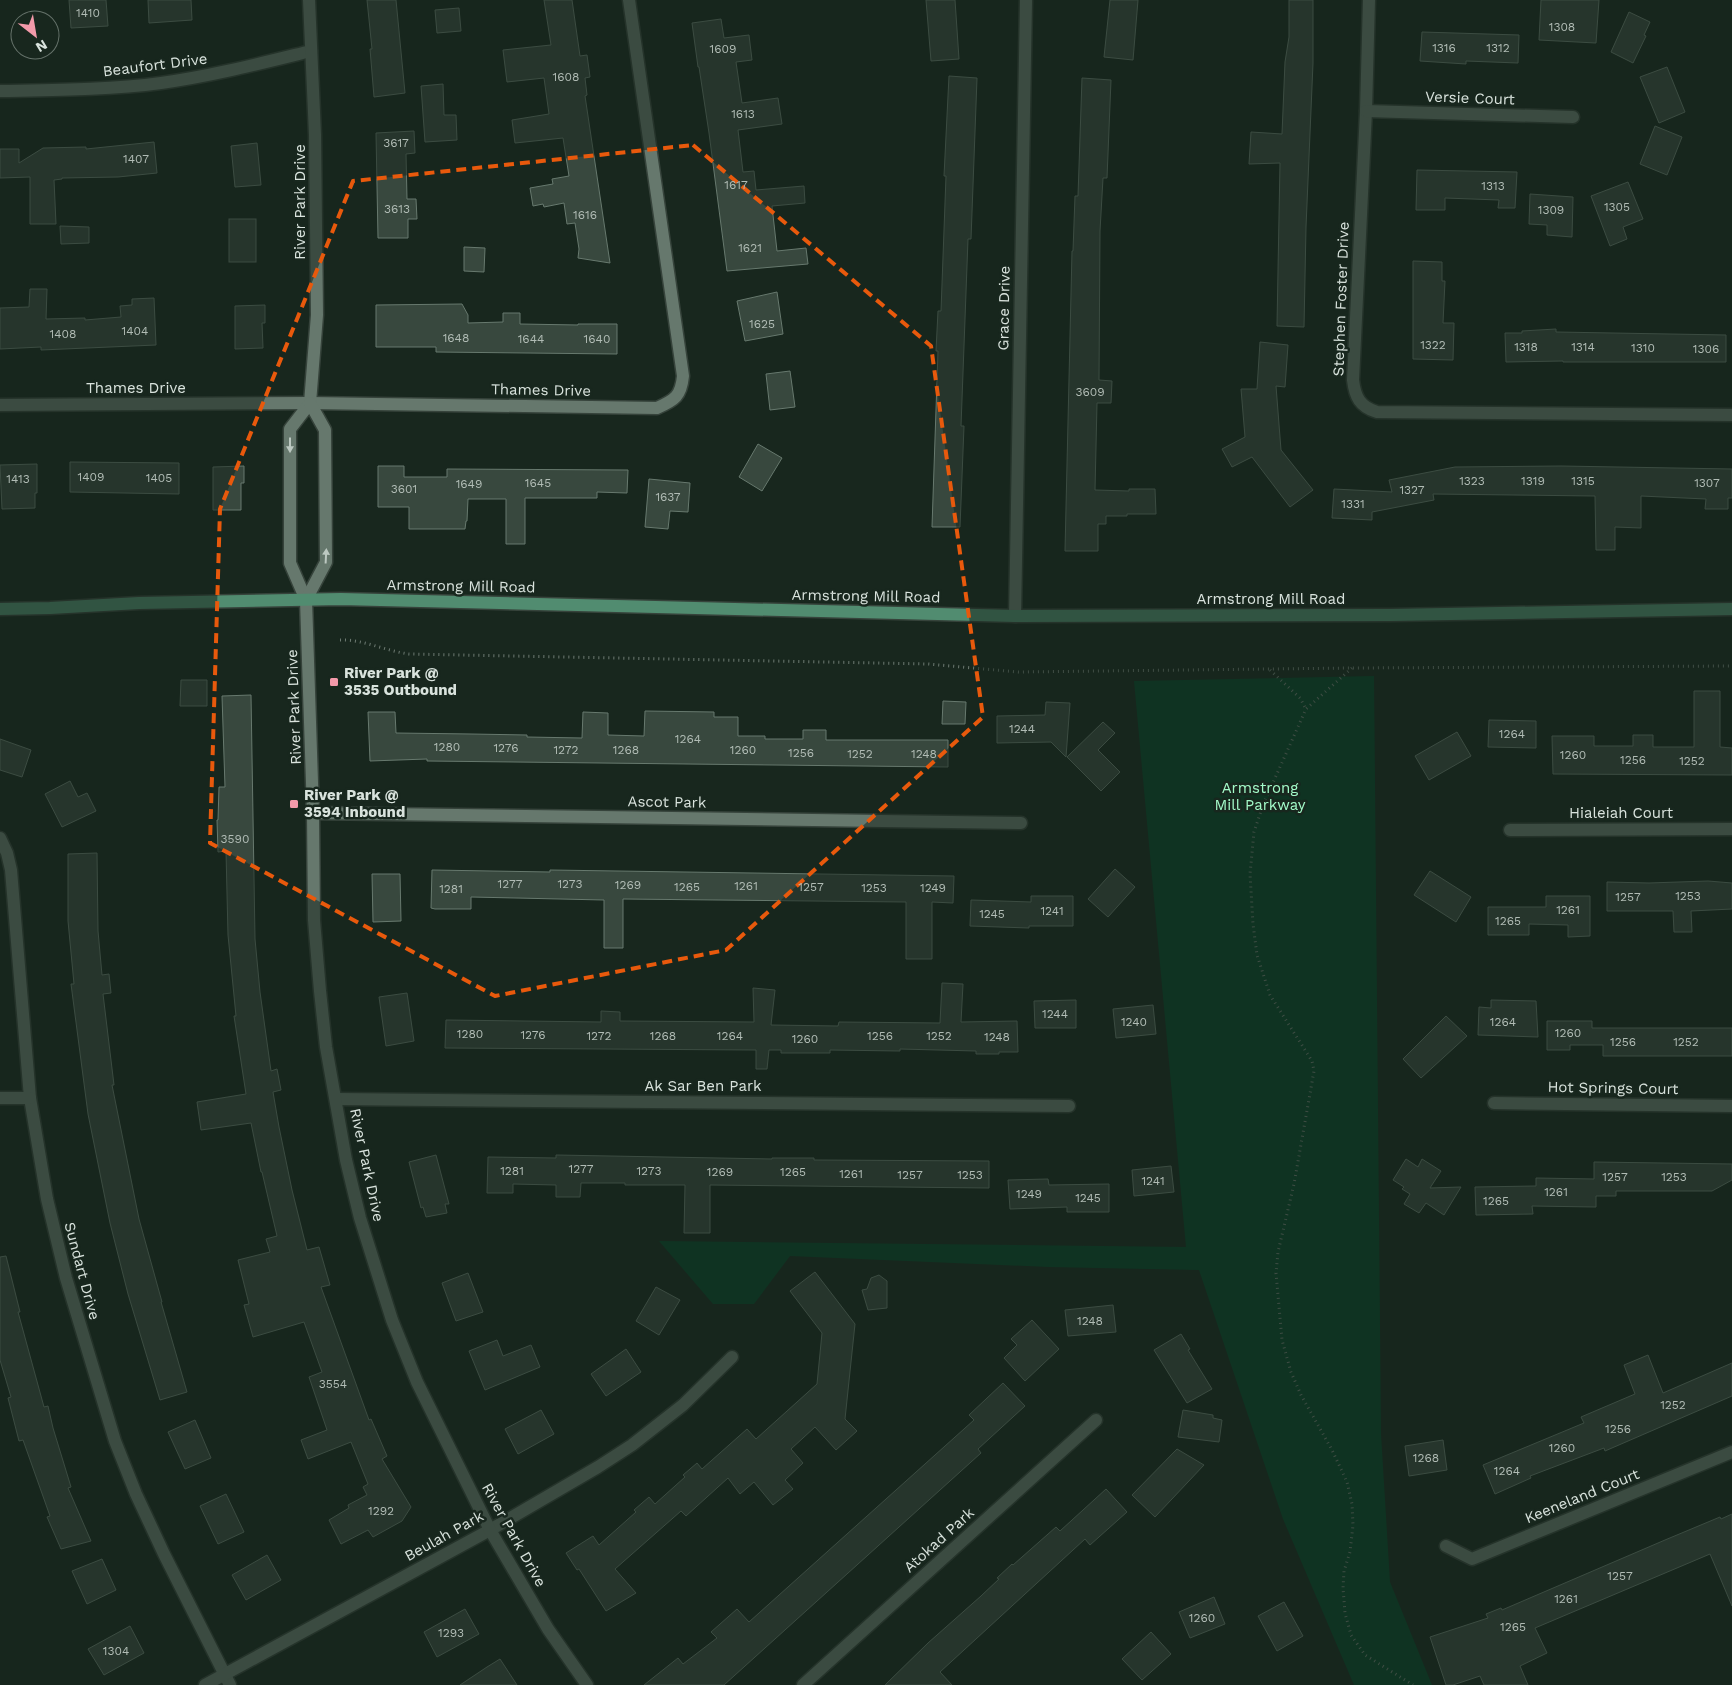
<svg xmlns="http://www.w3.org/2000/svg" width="1732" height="1685" viewBox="0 0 1732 1685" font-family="'Work Sans',sans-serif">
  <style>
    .green { fill: #054429 }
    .building { fill: #38483e; stroke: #67796e }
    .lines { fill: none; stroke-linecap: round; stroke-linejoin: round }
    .minor-casing { stroke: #36433b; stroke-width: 15 }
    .tertiary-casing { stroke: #36433b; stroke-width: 15 }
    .secondary-casing { stroke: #36433b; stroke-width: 15 }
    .path { stroke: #6e7b73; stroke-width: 3; stroke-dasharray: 1 4; stroke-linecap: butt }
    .minor { stroke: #66786d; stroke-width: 12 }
    .tertiary { stroke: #66786d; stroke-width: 12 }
    .secondary { stroke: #518c70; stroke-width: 12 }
    .oneway { fill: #bcc8c1 }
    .marked { fill: none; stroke: #e8590c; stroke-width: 4; stroke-dasharray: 10 6; stroke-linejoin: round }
    .poi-dot { fill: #f39aaa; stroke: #18271e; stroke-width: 2 }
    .labels { text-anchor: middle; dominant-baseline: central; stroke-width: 5; stroke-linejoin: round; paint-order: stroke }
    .number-label { font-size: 12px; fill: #b1bcb5 }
    .street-label { font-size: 15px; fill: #d9e3dd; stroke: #18271e }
    .poi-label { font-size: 15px; font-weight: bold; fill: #d9e3dd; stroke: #18271e; text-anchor: start }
    .park-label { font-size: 15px; fill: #a3fbc9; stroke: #18271e }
  </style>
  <rect width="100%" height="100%" fill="#18271e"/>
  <path class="green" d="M1374,676L1381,1434L1390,1582L1432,1685H1354L1283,1519L1199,1270L1049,1267L790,1256L754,1304H713L659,1241L1186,1247L1134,681Z"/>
  <g class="building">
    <path d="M69,0H106L108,26L71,28Z"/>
    <path d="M148,0H191L192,20L149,23Z"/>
    <path d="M367,0H396L405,93L374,97L370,49H372Z"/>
    <path d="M544,0H572L580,56L587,55L590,77L585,78L587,95L585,96L610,263L578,258L579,249L575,223L567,224L564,203L544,207L543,204L533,206L530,188L553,184L552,179L569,176L563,138L515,143L512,120L549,114L544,78L507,82L503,50L551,45Z"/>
    <path d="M926,0H955L959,59L931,61Z"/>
    <path d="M1110,0H1138L1133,60L1104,57Z"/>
    <path d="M1289,0H1313V63L1306,227L1304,327L1277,326L1280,163L1249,164L1251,132L1282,134L1285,62L1289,37Z"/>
    <path d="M1541,0H1599L1596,43L1539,40Z"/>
    <path d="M459,8L461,31L437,33L435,10Z"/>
    <path d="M1629,12L1650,22L1644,35L1646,36L1633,63L1611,52Z"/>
    <path d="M721,19L724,38L749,35L752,60L736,62L742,103L778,98L782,124L738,130L743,172L754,171L756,190L804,186L805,203L772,206L777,251L806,248L808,264L727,271L709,133L699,67H698L692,23Z"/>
    <path d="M1422,32L1519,35L1518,63L1466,61V64L1420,61Z"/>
    <path d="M1667,67L1685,112L1659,123L1640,77Z"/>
    <path d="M949,76L977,78L971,239H968L961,426H964L960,527H932L938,351H936L938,311H941L946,176H944Z"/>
    <path d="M1082,78L1111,80L1107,178H1103L1100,231L1099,380L1112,381L1111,403H1097L1095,490L1129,491V489H1155L1156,514H1127V516H1106V524H1098V551H1065L1072,251H1073L1075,196H1078Z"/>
    <path d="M443,84L444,115H456L457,140L425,142L421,86Z"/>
    <path d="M1655,126L1682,137L1667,175L1640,164Z"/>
    <path d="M414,131L415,153L406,154L407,199H416L417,219H408V238H378L376,133Z"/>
    <path d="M154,142L157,173L118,177L62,178V179L54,180L56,224H30V177L0,178V149H19V163L43,148L86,147V149Z"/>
    <path d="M257,143L261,185L235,187L231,146Z"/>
    <path d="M1417,170L1517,172L1515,208H1498L1499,200L1445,198V210H1416Z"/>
    <path d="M1628,182L1643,219L1623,227L1627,239L1610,246L1591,196Z"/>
    <path d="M1530,194L1573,197L1572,237L1547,235V225L1529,224Z"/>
    <rect x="229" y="219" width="27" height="43"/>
    <path d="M60,226L89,227V243L61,244Z"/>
    <path d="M464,247L485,248L484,272L464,271Z"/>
    <path d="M1413,261L1442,262V281H1445L1443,323H1454L1453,360L1413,359Z"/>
    <path d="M30,289H47L46,319L85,318V320L121,317L120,306L132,305V299L154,298L156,345L41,350V347L0,349V308L29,307Z"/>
    <path d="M777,292L783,334L745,341L737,301Z"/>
    <path d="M462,304L468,315V323L503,322V313H520V324L578,325V324H617V354L436,352V347H376V305Z"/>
    <path d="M265,305V323H262L263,348L235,349V306Z"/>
    <path d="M1556,329V332L1726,335V362H1563V361L1506,362L1505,333H1522V331Z"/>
    <path d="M1260,342L1288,345L1285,387L1276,386L1281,450L1313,490L1290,507L1252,457L1232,467L1222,449L1245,437L1241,389H1257Z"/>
    <path d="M790,371L795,407L770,410L766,374Z"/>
    <path d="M758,444L782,458L762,491L739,477Z"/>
    <path d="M70,462L179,463V494L70,492Z"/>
    <path d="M37,464V493H35V508L2,509L0,465Z"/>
    <path d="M244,466V483H241V510H213V467Z"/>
    <path d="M378,466H404V477H447V469L628,470L627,493L597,492V498H525V544H506V499H468L467,521H466L465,529H409V507H378Z"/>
    <path d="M1561,466L1732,469V498H1728V509H1705L1706,499L1641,496V528L1615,527V550H1596L1595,496L1433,494L1434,500L1372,512V520L1332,518L1334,489L1392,492L1389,480L1455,467Z"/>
    <path d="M649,479L690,483L688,512L670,511L668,529L645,527Z"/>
    <path d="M181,680H207V706H180Z"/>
    <path d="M1694,691H1720V747L1732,748V775L1553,774L1552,736H1594V746H1633V735H1653V747H1694Z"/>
    <path d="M251,695L255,939L260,992L271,1071L277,1069L281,1090L273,1092L279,1127L292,1190L307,1250L319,1247L330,1285L321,1287L369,1420L371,1419L387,1456L382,1459L411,1507L402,1521L373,1537L368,1530L341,1544L329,1520L349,1508L348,1505L367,1495L363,1487L368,1484L351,1442L308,1459L301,1440L327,1430L309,1377L322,1372L304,1322L253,1337L244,1305L249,1304L238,1260L270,1252L266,1239L277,1236L262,1172H261L251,1123L201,1130L197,1102L246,1094L234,1016H236L228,935L226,851L218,852L217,820H218L219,787H225L222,696Z"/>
    <path d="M943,701L966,702L965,724H942Z"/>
    <path d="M1046,702L1070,703L1066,757L1051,742L997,743V716L1045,715Z"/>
    <path d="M645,711L714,712V717H738V736H765V739H803V730H826V740H948V767L427,761V759L370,761L368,712H395L396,733L471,734L527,735V737L582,738L583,712L608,713V735L644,736Z"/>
    <path d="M1489,720L1536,721V748L1488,747Z"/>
    <path d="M1103,722L1115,733L1098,750L1120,772L1101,791L1067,757Z"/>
    <path d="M1457,732L1471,756L1429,780L1415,756Z"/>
    <path d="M0,739L31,750L22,777L0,770Z"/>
    <path d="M70,781L78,797L87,793L96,811L62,827L45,794Z"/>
    <path d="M97,853L98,931L102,975L109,974L111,993L103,994L114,1085H112L139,1219L162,1302H161L187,1392L160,1400L128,1294L110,1223L88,1114L71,984H74L68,921V854Z"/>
    <path d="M1115,869L1135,887L1108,917L1088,899Z"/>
    <path d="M432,870L550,872V870L954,876L953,903L932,902V959H906V902L623,899V948H604V900L471,897V909H435L431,908Z"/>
    <path d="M1430,871L1471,897L1456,922L1414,895Z"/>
    <path d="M372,874H400L401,921L373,922Z"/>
    <path d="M1708,881L1732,883V909L1691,911L1692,932H1674L1673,911H1607V882L1649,883Z"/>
    <path d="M1031,896H1073V926H1029V928L970,926L971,900L1031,902Z"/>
    <path d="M1546,896H1590V936L1568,937V925L1529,924V935H1488V907H1546Z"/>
    <path d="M942,983L963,984L961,1022L1017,1021L1018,1052H999V1054H976V1051L900,1049V1051L830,1050V1053H781V1050H769L767,1069H756V1050L445,1048L446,1020L601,1022V1011L620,1012V1021L754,1022L753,988L775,990L771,1025L838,1026L839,1022L940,1023Z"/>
    <path d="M407,993L414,1041L386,1046L379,997Z"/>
    <path d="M1076,1000V1028H1035L1034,1001Z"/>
    <path d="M1491,1000L1536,1001L1538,1037L1478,1035L1479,1007L1491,1008Z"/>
    <path d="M1153,1005L1156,1034L1116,1038L1113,1009Z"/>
    <path d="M1446,1016L1467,1036L1421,1078L1403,1059Z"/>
    <path d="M1547,1021H1592V1028H1732V1056H1603V1045H1570V1050H1547Z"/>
    <path d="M436,1155L449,1204H445L447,1213L426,1217L423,1207L421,1208L409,1162Z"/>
    <path d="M556,1155L772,1159V1158H814V1160L989,1161V1188L710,1185V1233H684L685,1185H625V1183H581L580,1197H556V1185L513,1184V1193H487L488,1157L556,1158Z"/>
    <path d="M1406,1159L1418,1167L1422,1159L1441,1171L1430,1188L1461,1187L1444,1215L1426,1203L1419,1213L1404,1204L1410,1194L1402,1189L1404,1187L1393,1180Z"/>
    <path d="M1594,1162L1732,1164V1180L1712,1191H1616V1196H1596V1207L1532,1206L1533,1214L1476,1215L1475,1187L1536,1186V1178L1594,1179Z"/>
    <path d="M1171,1166L1174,1192L1134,1196L1132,1170Z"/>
    <path d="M1048,1179L1049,1185L1109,1184V1212H1067V1207L1010,1209L1008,1180Z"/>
    <path d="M6,1256L20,1312H18L44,1407L48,1406L53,1428L71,1487L68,1488L91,1541L61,1549L47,1517L50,1516L23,1440L19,1441L8,1398L11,1397L0,1360V1257Z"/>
    <path d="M815,1272L855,1324L845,1419L857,1431L836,1450L815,1427L791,1449L803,1463L785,1480L793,1489L773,1505L754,1482L740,1494L728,1478L686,1516L681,1511L615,1569L636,1593L606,1611L579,1569L577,1570L566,1553L593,1536L599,1545L636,1512L634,1510L649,1497L655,1504L685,1477L683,1475L697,1463L702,1469L747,1429L756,1439L817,1384L822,1333L790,1291Z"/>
    <path d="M468,1273L483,1312L456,1321L442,1283Z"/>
    <path d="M879,1275L887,1281V1308L868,1310L862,1290L867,1289L871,1278Z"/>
    <path d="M656,1287L680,1300L659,1335L636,1321Z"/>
    <path d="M1113,1305L1116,1332L1068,1336L1065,1310Z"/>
    <path d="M1032,1320L1059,1349L1025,1381L1004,1358L1017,1345L1011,1339Z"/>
    <path d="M1181,1334L1190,1349L1188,1350L1212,1389L1187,1403L1154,1350Z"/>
    <path d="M497,1340L503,1356L531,1345L540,1367L485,1390L469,1351Z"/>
    <path d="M626,1349L641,1372L606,1396L591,1374Z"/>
    <path d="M1648,1355L1663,1393L1732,1363V1396L1605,1451L1604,1448L1530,1476L1531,1478L1495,1494L1483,1465L1584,1423L1581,1417L1635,1394L1624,1365Z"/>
    <path d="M1003,1383L1025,1406L978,1449L981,1453L724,1685H644L678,1658L683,1664L717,1638L711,1632L737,1609L749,1622L974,1420L969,1415Z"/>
    <path d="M541,1410L554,1434L518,1454L505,1429Z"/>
    <path d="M1183,1410L1213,1415V1418L1222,1420L1219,1442L1178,1437Z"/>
    <path d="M195,1420L211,1458L185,1469L168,1432Z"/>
    <path d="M1443,1440L1447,1470L1409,1476L1405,1446Z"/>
    <path d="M1177,1449L1204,1465L1155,1517L1132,1495Z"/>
    <path d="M1106,1489L1127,1512L1090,1545L1085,1539L940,1672L952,1685H885L928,1643L981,1596L999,1579L997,1578L1012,1564L1013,1565L1056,1527L1060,1531Z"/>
    <path d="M226,1494L244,1532L218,1544L200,1506Z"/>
    <path d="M1732,1514V1606L1710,1554L1535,1628L1547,1653L1520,1666L1528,1685H1484L1480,1676L1453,1685H1446L1430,1637L1488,1618L1486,1614L1501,1608L1502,1610L1665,1540L1720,1517L1721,1519Z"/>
    <path d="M267,1555L281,1580L246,1600L232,1575Z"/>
    <path d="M102,1559L116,1590L87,1604L72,1571Z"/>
    <path d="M1214,1597L1225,1624L1190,1638L1179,1612Z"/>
    <path d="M1284,1602L1303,1636L1277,1651L1258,1616Z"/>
    <path d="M465,1609L479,1634L437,1657L424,1632Z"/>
    <path d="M130,1626L144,1653L104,1675L88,1649Z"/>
    <path d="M1151,1632L1171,1654L1142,1680L1122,1659Z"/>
    <path d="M500,1659L517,1685H460L487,1667Z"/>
  </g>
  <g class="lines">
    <defs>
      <g id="minor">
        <path d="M1369,0L1366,111L1353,380C1355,397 1360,407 1377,412L1732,415"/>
        <path d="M0,91C54,90 108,90 161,83C212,76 262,63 311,51"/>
        <path d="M1366,111L1573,117"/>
        <path d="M0,405L310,403L657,408C675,400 681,396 683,376L629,0"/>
        <path d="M306,600L290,563V429L310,403L317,315L315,135L309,0"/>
        <path d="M306,600L326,562L325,430L310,403"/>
        <path d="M1015,616L1026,1"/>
        <path d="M313,813L1021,823"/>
        <path d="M1510,830L1732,829"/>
        <path d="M0,838L7,853L11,870L30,1098L47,1199L66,1278L115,1441L136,1494L164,1554L230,1685"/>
        <path d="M0,1098H30"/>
        <path d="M336,1099L1069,1106"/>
        <path d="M1494,1103L1732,1106"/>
        <path d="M1446,1546L1472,1559L1732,1452"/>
        <path d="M205,1685L490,1530L598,1467L632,1445L683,1405L732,1357"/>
        <path d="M803,1685L1096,1420"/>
      </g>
      <path id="tertiary" d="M306,600L313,813L314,920L320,991L326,1047L346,1160L360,1218L392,1320L417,1382L490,1530L548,1629L587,1685"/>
      <path id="secondary" d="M0,609L50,608L139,603L341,599L1015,616L1391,615L1732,609"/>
    </defs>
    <use href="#minor" class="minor-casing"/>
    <use href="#tertiary" class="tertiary-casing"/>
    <use href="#secondary" class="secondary-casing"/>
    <g class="path">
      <path d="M340,640C362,639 386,651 409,654L928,664L1018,672L1352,668L1732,666"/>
      <path d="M1352,668L1306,709L1263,805L1254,832L1250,874L1253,924L1257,955L1270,995L1312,1061L1314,1071L1294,1184L1278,1252L1276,1273L1282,1340L1291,1372L1301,1395L1332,1450L1347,1482L1352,1504L1353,1525L1350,1552L1344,1571L1343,1588L1345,1613L1351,1635L1365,1655L1413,1685"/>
      <path d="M1270,670L1300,698L1306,709"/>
    </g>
    <use href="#minor" class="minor"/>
    <use href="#tertiary" class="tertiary"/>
    <use href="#secondary" class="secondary"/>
  </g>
  <defs><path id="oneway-solid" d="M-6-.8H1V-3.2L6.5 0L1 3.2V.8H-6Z" transform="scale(1.25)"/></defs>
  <g class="oneway">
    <use href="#oneway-solid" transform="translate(290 445) rotate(90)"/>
    <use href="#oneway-solid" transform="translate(326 556) rotate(-87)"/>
  </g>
  <path d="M0 0H1732V1685H0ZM693,145L931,346L983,717L726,950L495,996L210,843L220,509L353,181Z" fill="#18271e" fill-opacity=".55" fill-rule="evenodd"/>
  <path class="marked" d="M693,145L931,346L983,717L726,950L495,996L210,843L220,509L353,181Z"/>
  <g class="poi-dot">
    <rect x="329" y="677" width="10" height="10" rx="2.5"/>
    <rect x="289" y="799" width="10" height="10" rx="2.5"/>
  </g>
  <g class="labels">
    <g class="number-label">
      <text x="88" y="13">1410</text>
      <text x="1562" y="27">1308</text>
      <text x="1444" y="48">1316</text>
      <text x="1498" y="48">1312</text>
      <text x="723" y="49">1609</text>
      <text x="566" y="77">1608</text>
      <text x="743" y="114">1613</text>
      <text x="396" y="143">3617</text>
      <text x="136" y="159">1407</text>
      <text x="736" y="185">1617</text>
      <text x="1493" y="186">1313</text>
      <text x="1617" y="207">1305</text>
      <text x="397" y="209">3613</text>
      <text x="1551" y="210">1309</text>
      <text x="585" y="215">1616</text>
      <text x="750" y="248">1621</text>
      <text x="762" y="324">1625</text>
      <text x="135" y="331">1404</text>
      <text x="63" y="334">1408</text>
      <text x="456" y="338">1648</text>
      <text x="531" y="339">1644</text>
      <text x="597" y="339">1640</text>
      <text x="1433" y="345">1322</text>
      <text x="1526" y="347">1318</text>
      <text x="1583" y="347">1314</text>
      <text x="1643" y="348">1310</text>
      <text x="1706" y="349">1306</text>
      <text x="1090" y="392">3609</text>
      <text x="91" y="477">1409</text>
      <text x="159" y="478">1405</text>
      <text x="18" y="479">1413</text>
      <text x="1472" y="481">1323</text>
      <text x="1533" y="481">1319</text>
      <text x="1583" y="481">1315</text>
      <text x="538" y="483">1645</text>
      <text x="1707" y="483">1307</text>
      <text x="469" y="484">1649</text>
      <text x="404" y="489">3601</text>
      <text x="1412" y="490">1327</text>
      <text x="668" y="497">1637</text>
      <text x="1353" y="504">1331</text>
      <text x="1022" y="729">1244</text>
      <text x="1512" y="734">1264</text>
      <text x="688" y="739">1264</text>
      <text x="447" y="747">1280</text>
      <text x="506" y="748">1276</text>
      <text x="566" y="750">1272</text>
      <text x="626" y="750">1268</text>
      <text x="743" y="750">1260</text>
      <text x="801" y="753">1256</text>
      <text x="860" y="754">1252</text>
      <text x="924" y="754">1248</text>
      <text x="1573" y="755">1260</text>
      <text x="1633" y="760">1256</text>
      <text x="1692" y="761">1252</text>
      <text x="235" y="839">3590</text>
      <text x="510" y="884">1277</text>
      <text x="570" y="884">1273</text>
      <text x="628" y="885">1269</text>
      <text x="746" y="886">1261</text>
      <text x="687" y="887">1265</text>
      <text x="811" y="887">1257</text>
      <text x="874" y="888">1253</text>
      <text x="933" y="888">1249</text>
      <text x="451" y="889">1281</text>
      <text x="1688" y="896">1253</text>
      <text x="1628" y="897">1257</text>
      <text x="1568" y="910">1261</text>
      <text x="1052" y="911">1241</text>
      <text x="992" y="914">1245</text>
      <text x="1508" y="921">1265</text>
      <text x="1055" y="1014">1244</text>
      <text x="1134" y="1022">1240</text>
      <text x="1503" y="1022">1264</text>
      <text x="1568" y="1033">1260</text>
      <text x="470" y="1034">1280</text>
      <text x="533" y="1035">1276</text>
      <text x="599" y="1036">1272</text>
      <text x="663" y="1036">1268</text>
      <text x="730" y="1036">1264</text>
      <text x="880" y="1036">1256</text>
      <text x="939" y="1036">1252</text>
      <text x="997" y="1037">1248</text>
      <text x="805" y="1039">1260</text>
      <text x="1623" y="1042">1256</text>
      <text x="1686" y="1042">1252</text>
      <text x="581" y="1169">1277</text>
      <text x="512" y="1171">1281</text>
      <text x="649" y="1171">1273</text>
      <text x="720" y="1172">1269</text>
      <text x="793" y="1172">1265</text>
      <text x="851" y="1174">1261</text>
      <text x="910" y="1175">1257</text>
      <text x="970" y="1175">1253</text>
      <text x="1615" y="1177">1257</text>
      <text x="1674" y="1177">1253</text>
      <text x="1153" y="1181">1241</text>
      <text x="1556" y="1192">1261</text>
      <text x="1029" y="1194">1249</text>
      <text x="1088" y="1198">1245</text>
      <text x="1496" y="1201">1265</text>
      <text x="1090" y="1321">1248</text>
      <text x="333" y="1384">3554</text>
      <text x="1673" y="1405">1252</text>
      <text x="1618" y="1429">1256</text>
      <text x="1562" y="1448">1260</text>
      <text x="1426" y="1458">1268</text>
      <text x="1507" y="1471">1264</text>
      <text x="381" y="1511">1292</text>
      <text x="1620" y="1576">1257</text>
      <text x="1566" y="1599">1261</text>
      <text x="1202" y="1618">1260</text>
      <text x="1513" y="1627">1265</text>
      <text x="451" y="1633">1293</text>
      <text x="116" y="1651">1304</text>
    </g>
    <g class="street-label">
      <text transform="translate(155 65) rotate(-7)">Beaufort Drive</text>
      <text transform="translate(1470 98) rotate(2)">Versie Court</text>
      <text transform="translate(300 202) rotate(-90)">River Park Drive</text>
      <text transform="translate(1341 299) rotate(-88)">Stephen Foster Drive</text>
      <text transform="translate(1004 308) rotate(-89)">Grace Drive</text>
      <text x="136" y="388">Thames Drive</text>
      <text transform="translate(541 390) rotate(1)">Thames Drive</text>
      <text transform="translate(461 586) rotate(1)">Armstrong Mill Road</text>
      <text transform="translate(866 596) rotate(1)">Armstrong Mill Road</text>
      <text x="1271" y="599">Armstrong Mill Road</text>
      <text transform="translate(294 707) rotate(-92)">River Park Drive</text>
      <text transform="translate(667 802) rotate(1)">Ascot Park</text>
      <text x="1621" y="813">Hialeiah Court</text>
      <text x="703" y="1086">Ak Sar Ben Park</text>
      <text transform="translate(1613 1088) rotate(1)">Hot Springs Court</text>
      <text transform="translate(367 1165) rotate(78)">River Park Drive</text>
      <text transform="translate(82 1271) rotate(75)">Sundart Drive</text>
      <text transform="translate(1582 1496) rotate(-22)">Keeneland Court</text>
      <text transform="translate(514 1535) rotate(61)">River Park Drive</text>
      <text transform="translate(444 1536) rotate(-29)">Beulah Park</text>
      <text transform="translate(939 1540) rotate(-42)">Atokad Park</text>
    </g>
    <g class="poi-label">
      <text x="344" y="673">River Park @<tspan x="344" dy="17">3535 Outbound</tspan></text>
      <text x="304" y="795">River Park @<tspan x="304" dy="17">3594 Inbound</tspan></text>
    </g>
    <g class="park-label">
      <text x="1260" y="788">Armstrong<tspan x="1260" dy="17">Mill Parkway</tspan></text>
    </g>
  </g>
  <g transform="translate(35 35) rotate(149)"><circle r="24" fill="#18271e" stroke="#65726a"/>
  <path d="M0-4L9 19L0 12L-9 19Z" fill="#f39aaa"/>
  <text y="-8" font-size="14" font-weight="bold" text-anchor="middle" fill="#d9e3dd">N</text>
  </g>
</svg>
